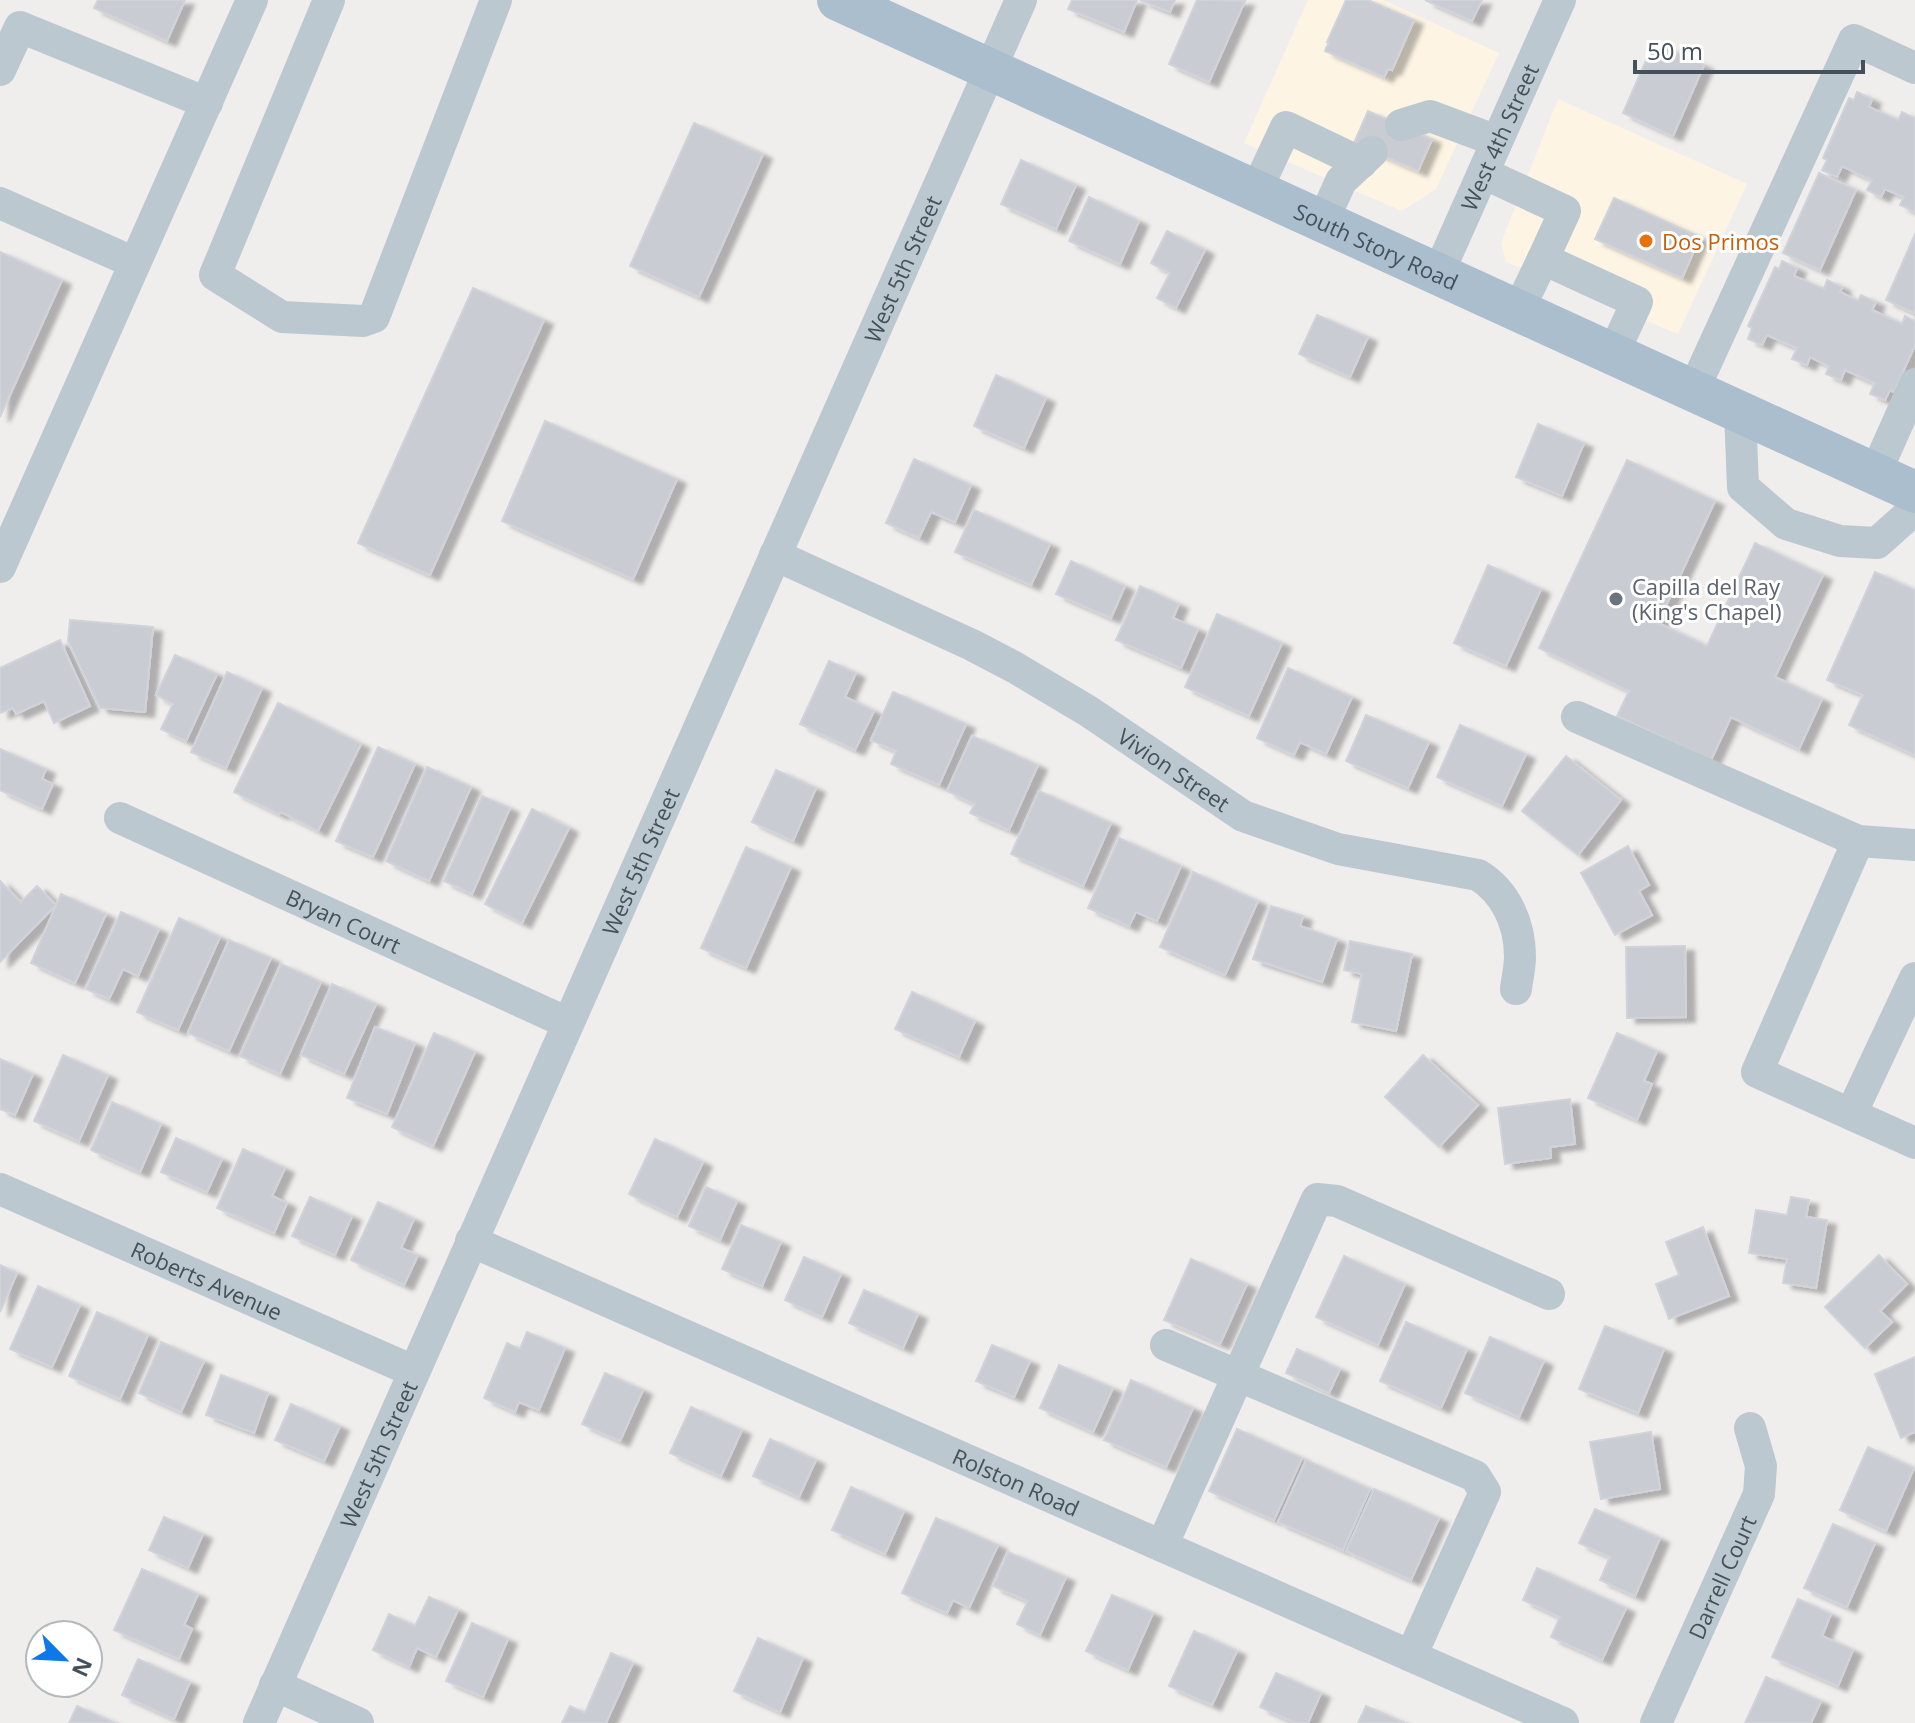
<svg xmlns="http://www.w3.org/2000/svg" width="1915" height="1723" viewBox="0 0 1915 1723" font-family="'Open Sans',sans-serif">
  <style>
    .commercial { fill: #fdf4e4 }
    .building { fill: #c9ccd2; stroke: #d0d3d9; stroke-width: 2; filter: url(#shadow) }
    .lines { fill: none; stroke-linecap: round; stroke-linejoin: round }
    .minor { stroke: #bcc8d0; stroke-width: 32 }
    .major { stroke: #aabece; stroke-width: 42 }
    .food-dot { fill: #e8710a; stroke: #fff; stroke-width: 3 }
    .worship-dot { fill: #6b7280; stroke: #fff; stroke-width: 3 }
    .labels { text-anchor: middle; dominant-baseline: central; stroke-width: 6; stroke-linejoin: round; paint-order: stroke }
    .street-label { font-size: 22px; fill: #44515b; stroke: #fff }
    .food-label { font-size: 22px; fill: #c56008; stroke: #fff; text-anchor: start }
    .worship-label { font-size: 22px; fill: #5b616d; stroke: #fff; text-anchor: start }
  </style>
  <defs>
    <filter id="shadow"><feDropShadow dx="9" dy="5" stdDeviation="2" flood-color="#0004"/></filter>
  </defs>
  <rect width="100%" height="100%" fill="#f0eded"/>
  <g class="commercial">
    <path d="M1308,0H1383L1499,53L1436,189L1402,211L1244,143Z"/>
    <path d="M1558,99L1747,184L1678,334L1506,262L1501,243Z"/>
  </g>
  <g class="building">
    <path d="M98,0H185L167,41L94,8Z"/>
    <path d="M1072,0H1137L1124,32L1068,9Z"/>
    <path d="M1140,0H1175L1170,12Z"/>
    <path d="M1197,0L1245,1L1209,82L1169,64Z"/>
    <path d="M1346,0H1368L1414,20L1392,70L1388,69L1384,77L1325,51L1329,42H1327Z"/>
    <path d="M1425,0H1482L1472,21Z"/>
    <path d="M1654,42L1704,65L1673,136L1623,113Z"/>
    <path d="M1857,92L1872,99L1869,107L1898,120L1902,112L1915,118V212L1900,205L1904,197L1885,189L1881,197L1867,190L1872,180L1842,166L1837,177L1822,170L1827,160L1823,158L1849,98L1854,100Z"/>
    <path d="M1368,111L1432,139L1418,171L1354,143Z"/>
    <path d="M694,123L763,154L699,297L630,266Z"/>
    <path d="M1021,160L1076,185L1056,229L1001,204Z"/>
    <path d="M1819,173L1856,190L1820,270L1783,253Z"/>
    <path d="M1089,197L1139,221L1120,264L1069,241Z"/>
    <path d="M1614,198L1700,237L1682,278L1595,239Z"/>
    <path d="M1167,231L1205,250L1176,308L1157,298L1170,273L1151,263Z"/>
    <path d="M1915,234V313L1886,300Z"/>
    <path d="M0,252L62,280L0,417Z"/>
    <path d="M1782,261L1797,268L1794,276L1824,289L1827,280L1842,287L1840,292L1858,301L1861,295L1876,302L1872,310L1902,324L1905,316L1915,321V345L1894,392L1890,390L1885,400L1870,394L1875,383L1845,370L1841,380L1826,374L1829,366L1810,357L1807,365L1792,359L1797,348L1767,335L1762,345L1748,339L1752,328L1748,326L1775,267L1779,269Z"/>
    <path d="M473,288L544,320L430,575L358,543Z"/>
    <path d="M1317,315L1368,337L1350,377L1299,354Z"/>
    <path d="M996,375L1046,398L1024,448L974,426Z"/>
    <path d="M545,421L677,479L633,579L502,521Z"/>
    <path d="M1538,424L1584,443L1562,496L1516,477Z"/>
    <path d="M914,459L971,485L955,522L931,512L919,538L886,523Z"/>
    <path d="M1627,460L1715,501L1658,623L1707,646L1755,543L1823,575L1775,677L1822,699L1799,749L1731,717L1711,760L1617,716L1629,691L1539,648Z"/>
    <path d="M974,510L1050,544L1031,585L955,552Z"/>
    <path d="M1071,561L1125,586L1111,618L1056,594Z"/>
    <path d="M1488,565L1541,589L1506,666L1454,643Z"/>
    <path d="M1875,572L1915,590V755L1849,725L1863,695L1827,680Z"/>
    <path d="M1140,586L1179,604L1173,618L1198,629L1181,668L1116,640Z"/>
    <path d="M1217,614L1282,643L1249,716L1185,687Z"/>
    <path d="M70,620L153,627L145,712L100,708L68,641Z"/>
    <path d="M60,640L90,706L54,723L44,701L16,714L13,708L0,713V668Z"/>
    <path d="M175,655L217,674L186,741L161,729L173,704L156,695Z"/>
    <path d="M829,661L856,673L845,697L874,711L855,750L800,724Z"/>
    <path d="M1288,668L1352,697L1326,754L1300,742L1294,755L1257,738Z"/>
    <path d="M227,672L262,688L226,768L191,752Z"/>
    <path d="M893,692L966,724L939,785L891,764L896,751L871,740Z"/>
    <path d="M278,703L361,744L318,831L281,812L279,814L234,792Z"/>
    <path d="M1366,715L1429,742L1408,788L1346,761Z"/>
    <path d="M1460,725L1526,754L1502,806L1437,777Z"/>
    <path d="M972,736L1038,765L1009,830L970,813L975,804L947,791Z"/>
    <path d="M378,747L415,764L373,857L336,841Z"/>
    <path d="M0,749L46,769L42,779L53,784L42,809L0,790Z"/>
    <path d="M1566,756L1621,800L1578,855L1522,811Z"/>
    <path d="M427,767L471,787L429,881L386,861Z"/>
    <path d="M776,770L816,788L793,841L752,822Z"/>
    <path d="M1039,791L1111,823L1083,886L1011,854Z"/>
    <path d="M482,796L510,808L472,894L444,881Z"/>
    <path d="M532,809L569,828L522,923L485,904Z"/>
    <path d="M1119,838L1181,866L1157,921L1136,912L1129,926L1088,908Z"/>
    <path d="M1628,846L1649,885L1639,891L1652,915L1615,935L1581,873Z"/>
    <path d="M746,847L791,867L746,968L701,948Z"/>
    <path d="M1193,872L1258,901L1225,975L1160,947Z"/>
    <path d="M0,881L21,902L37,886L56,905L0,962Z"/>
    <path d="M61,894L106,914L75,983L31,963Z"/>
    <path d="M1271,906L1303,916L1300,926L1337,939L1322,982L1253,959Z"/>
    <path d="M121,912L159,929L138,976L123,969L109,999L86,989Z"/>
    <path d="M179,918L220,937L178,1030L137,1012Z"/>
    <path d="M229,940L271,958L229,1051L188,1033Z"/>
    <path d="M1350,941L1412,954L1396,1031L1352,1022L1362,974L1344,970Z"/>
    <path d="M1685,946L1686,1017L1627,1018L1626,947Z"/>
    <path d="M281,964L321,982L280,1074L240,1056Z"/>
    <path d="M332,984L376,1004L344,1074L301,1055Z"/>
    <path d="M912,992L975,1021L959,1057L895,1029Z"/>
    <path d="M375,1027L415,1043L387,1114L347,1098Z"/>
    <path d="M434,1033L475,1052L433,1146L392,1127Z"/>
    <path d="M1617,1033L1657,1051L1644,1081L1652,1084L1637,1120L1588,1098Z"/>
    <path d="M63,1055L108,1075L79,1141L34,1121Z"/>
    <path d="M1423,1055L1478,1105L1439,1147L1385,1097Z"/>
    <path d="M0,1059L33,1074L15,1115L0,1109Z"/>
    <path d="M1570,1099L1575,1144L1550,1147L1551,1158L1505,1164L1498,1108Z"/>
    <path d="M112,1102L161,1124L140,1172L91,1150Z"/>
    <path d="M176,1138L222,1159L207,1192L161,1172Z"/>
    <path d="M655,1139L703,1162L677,1217L629,1194Z"/>
    <path d="M243,1149L285,1168L272,1196L287,1203L274,1233L217,1208Z"/>
    <path d="M706,1187L737,1201L720,1240L689,1226Z"/>
    <path d="M310,1197L352,1216L335,1255L292,1236Z"/>
    <path d="M1791,1197L1809,1200L1806,1217L1827,1220L1816,1288L1783,1283L1787,1259L1749,1253L1756,1210L1787,1215Z"/>
    <path d="M378,1202L414,1219L401,1248L418,1255L404,1285L351,1260Z"/>
    <path d="M741,1225L781,1242L762,1286L722,1269Z"/>
    <path d="M1703,1227L1729,1296L1669,1319L1656,1284L1679,1275L1666,1242Z"/>
    <path d="M1879,1255L1907,1284L1880,1311L1892,1322L1865,1348L1825,1307Z"/>
    <path d="M1344,1256L1405,1284L1378,1345L1316,1317Z"/>
    <path d="M804,1257L841,1274L822,1317L785,1300Z"/>
    <path d="M1191,1259L1247,1284L1220,1344L1164,1320Z"/>
    <path d="M0,1265L17,1273L0,1312Z"/>
    <path d="M38,1286L80,1305L52,1367L10,1349Z"/>
    <path d="M864,1290L918,1314L903,1348L849,1323Z"/>
    <path d="M97,1312L148,1335L120,1399L69,1376Z"/>
    <path d="M1406,1322L1467,1349L1441,1408L1380,1381Z"/>
    <path d="M1605,1326L1664,1349L1638,1413L1579,1389Z"/>
    <path d="M527,1332L565,1348L539,1410L519,1402L515,1412L484,1398L507,1343L520,1349Z"/>
    <path d="M1490,1337L1544,1361L1519,1417L1465,1393Z"/>
    <path d="M161,1342L204,1361L181,1412L139,1393Z"/>
    <path d="M992,1345L1030,1361L1014,1397L976,1381Z"/>
    <path d="M1297,1349L1340,1369L1329,1393L1286,1373Z"/>
    <path d="M1915,1357V1432L1901,1438L1875,1374Z"/>
    <path d="M1059,1365L1113,1388L1093,1432L1040,1408Z"/>
    <path d="M605,1373L643,1390L620,1441L582,1424Z"/>
    <path d="M221,1375L268,1393L254,1433L206,1415Z"/>
    <path d="M1131,1380L1193,1408L1166,1467L1104,1440Z"/>
    <path d="M291,1404L340,1426L324,1461L275,1440Z"/>
    <path d="M691,1407L742,1430L721,1476L670,1453Z"/>
    <path d="M1237,1429L1302,1458L1274,1520L1209,1491Z"/>
    <path d="M1651,1432L1660,1489L1601,1499L1590,1442Z"/>
    <path d="M770,1439L816,1460L799,1497L753,1476Z"/>
    <path d="M1868,1447L1914,1468L1886,1531L1840,1510Z"/>
    <path d="M1306,1460L1370,1489L1343,1550L1278,1522Z"/>
    <path d="M851,1487L904,1511L885,1554L832,1530Z"/>
    <path d="M1374,1489L1439,1518L1411,1580L1346,1551Z"/>
    <path d="M1595,1509L1660,1538L1635,1596L1600,1580L1610,1557L1579,1543Z"/>
    <path d="M164,1517L203,1534L188,1568L149,1550Z"/>
    <path d="M936,1518L998,1545L969,1608L953,1600L947,1613L902,1593Z"/>
    <path d="M1833,1524L1875,1543L1847,1607L1804,1588Z"/>
    <path d="M1008,1552L1066,1577L1040,1635L1017,1624L1028,1601L993,1586Z"/>
    <path d="M1537,1568L1626,1608L1602,1660L1551,1637L1560,1617L1523,1600Z"/>
    <path d="M142,1569L198,1594L184,1625L192,1629L179,1659L114,1630Z"/>
    <path d="M1112,1595L1153,1613L1128,1670L1086,1651Z"/>
    <path d="M429,1597L458,1610L436,1657L417,1648L409,1667L373,1650L389,1614L415,1626Z"/>
    <path d="M1798,1599L1831,1614L1822,1636L1853,1650L1838,1686L1772,1657Z"/>
    <path d="M472,1623L508,1639L483,1697L446,1681Z"/>
    <path d="M1194,1631L1237,1651L1212,1705L1169,1686Z"/>
    <path d="M758,1638L803,1658L780,1712L734,1691Z"/>
    <path d="M611,1653L633,1663L606,1723H562L570,1706L585,1713Z"/>
    <path d="M138,1659L190,1682L174,1719L122,1695Z"/>
    <path d="M1276,1673L1321,1693L1308,1723H1296L1260,1707Z"/>
    <path d="M1766,1677L1821,1701L1811,1723H1745Z"/>
    <path d="M77,1706L115,1723H69Z"/>
    <path d="M1366,1706L1405,1723H1358Z"/>
  </g>
  <g class="lines">
    <g class="minor">
      <path d="M329,0L215,275L282,317L363,321L374,317L496,0"/>
      <path d="M0,70L20,27L207,103"/>
      <path d="M1401,125L1430,116L1497,141"/>
      <path d="M1483,173L1565,211L1543,259L1637,302L1613,354"/>
      <path d="M1256,191L1286,127L1361,163"/>
      <path d="M0,203L135,263"/>
      <path d="M1323,221L1341,181L1372,152"/>
      <path id="s1" d="M1438,274L1560,0"/>
      <path d="M1518,311L1543,259"/>
      <path d="M1693,391L1854,40L1915,68"/>
      <path d="M1740,412L1743,487L1786,524L1840,541L1877,543L1915,509"/>
      <path d="M1875,474L1915,384"/>
      <path id="s2" d="M775,555L972,645L1014,667L1088,711L1243,816L1338,849L1478,875C1506,892 1520,924 1520,957C1520,968 1517,979 1516,989"/>
      <path d="M0,567L252,0"/>
      <path d="M1577,717L1858,841L1757,1072L1915,1143"/>
      <path id="s3" d="M120,818L568,1023"/>
      <path d="M1858,841L1915,845"/>
      <path d="M1851,1114L1915,978"/>
      <path id="s4" d="M0,1189L413,1371"/>
      <path id="s5" d="M471,1241L1563,1723"/>
      <path d="M1166,1345L1475,1476L1485,1492L1411,1656"/>
      <path d="M1162,1546L1317,1199L1337,1201L1549,1294"/>
      <path d="M275,1685L358,1723"/>
      <path id="s6" d="M259,1723L1021,0"/>
      <path id="s7" d="M1656,1723L1759,1494L1761,1466L1750,1428"/>
    </g>
    <path class="major" id="s8" d="M838,0L1915,492"/>
  </g>
  <circle class="food-dot" cx="1646" cy="241" r="8"/>
  <circle class="worship-dot" cx="1616" cy="599" r="8"/>
  <g class="labels">
    <g class="street-label">
      <text stroke="none"><textPath href="#s1" startOffset="150">West 4th Street</textPath></text>
      <text stroke="none"><textPath href="#s8" startOffset="592">South Story Road</textPath></text>
      <text stroke="none"><textPath href="#s6" startOffset="1590">West 5th Street</textPath></text>
      <text stroke="none"><textPath href="#s2" startOffset="454">Vivion Street</textPath></text>
      <text stroke="none"><textPath href="#s6" startOffset="942">West 5th Street</textPath></text>
      <text stroke="none"><textPath href="#s3" startOffset="246">Bryan Court</textPath></text>
      <text stroke="none"><textPath href="#s4" startOffset="226">Roberts Avenue</textPath></text>
      <text stroke="none"><textPath href="#s6" startOffset="294">West 5th Street</textPath></text>
      <text stroke="none"><textPath href="#s5" startOffset="596">Rolston Road</textPath></text>
      <text stroke="none"><textPath href="#s7" startOffset="160">Darrell Court</textPath></text>
    </g>
    <g class="food-label">
      <text x="1662" y="241">Dos Primos</text>
    </g>
    <g class="worship-label">
      <text x="1632" y="586">Capilla del Ray<tspan x="1632" dy="25">(King's Chapel)</tspan></text>
    </g>
  </g>
  <g transform="translate(64 1659) rotate(114)"><circle r="38" fill="#ffffff" stroke="#b4b9bd" stroke-width="2"/>
  <path d="M0-6L14 30L0 20L-14 30Z" fill="#0e78e8"/>
  <text y="-12" font-size="22" font-weight="bold" text-anchor="middle" fill="#44515b">N</text>
  </g>
  <path d="M1635 60v12h228v-12" fill="none" stroke="#44515b" stroke-width="4"/>
  <text x="1647" y="60" font-size="24" fill="#44515b" stroke="#ffffff" stroke-width="6" paint-order="stroke">50 m</text>
</svg>
